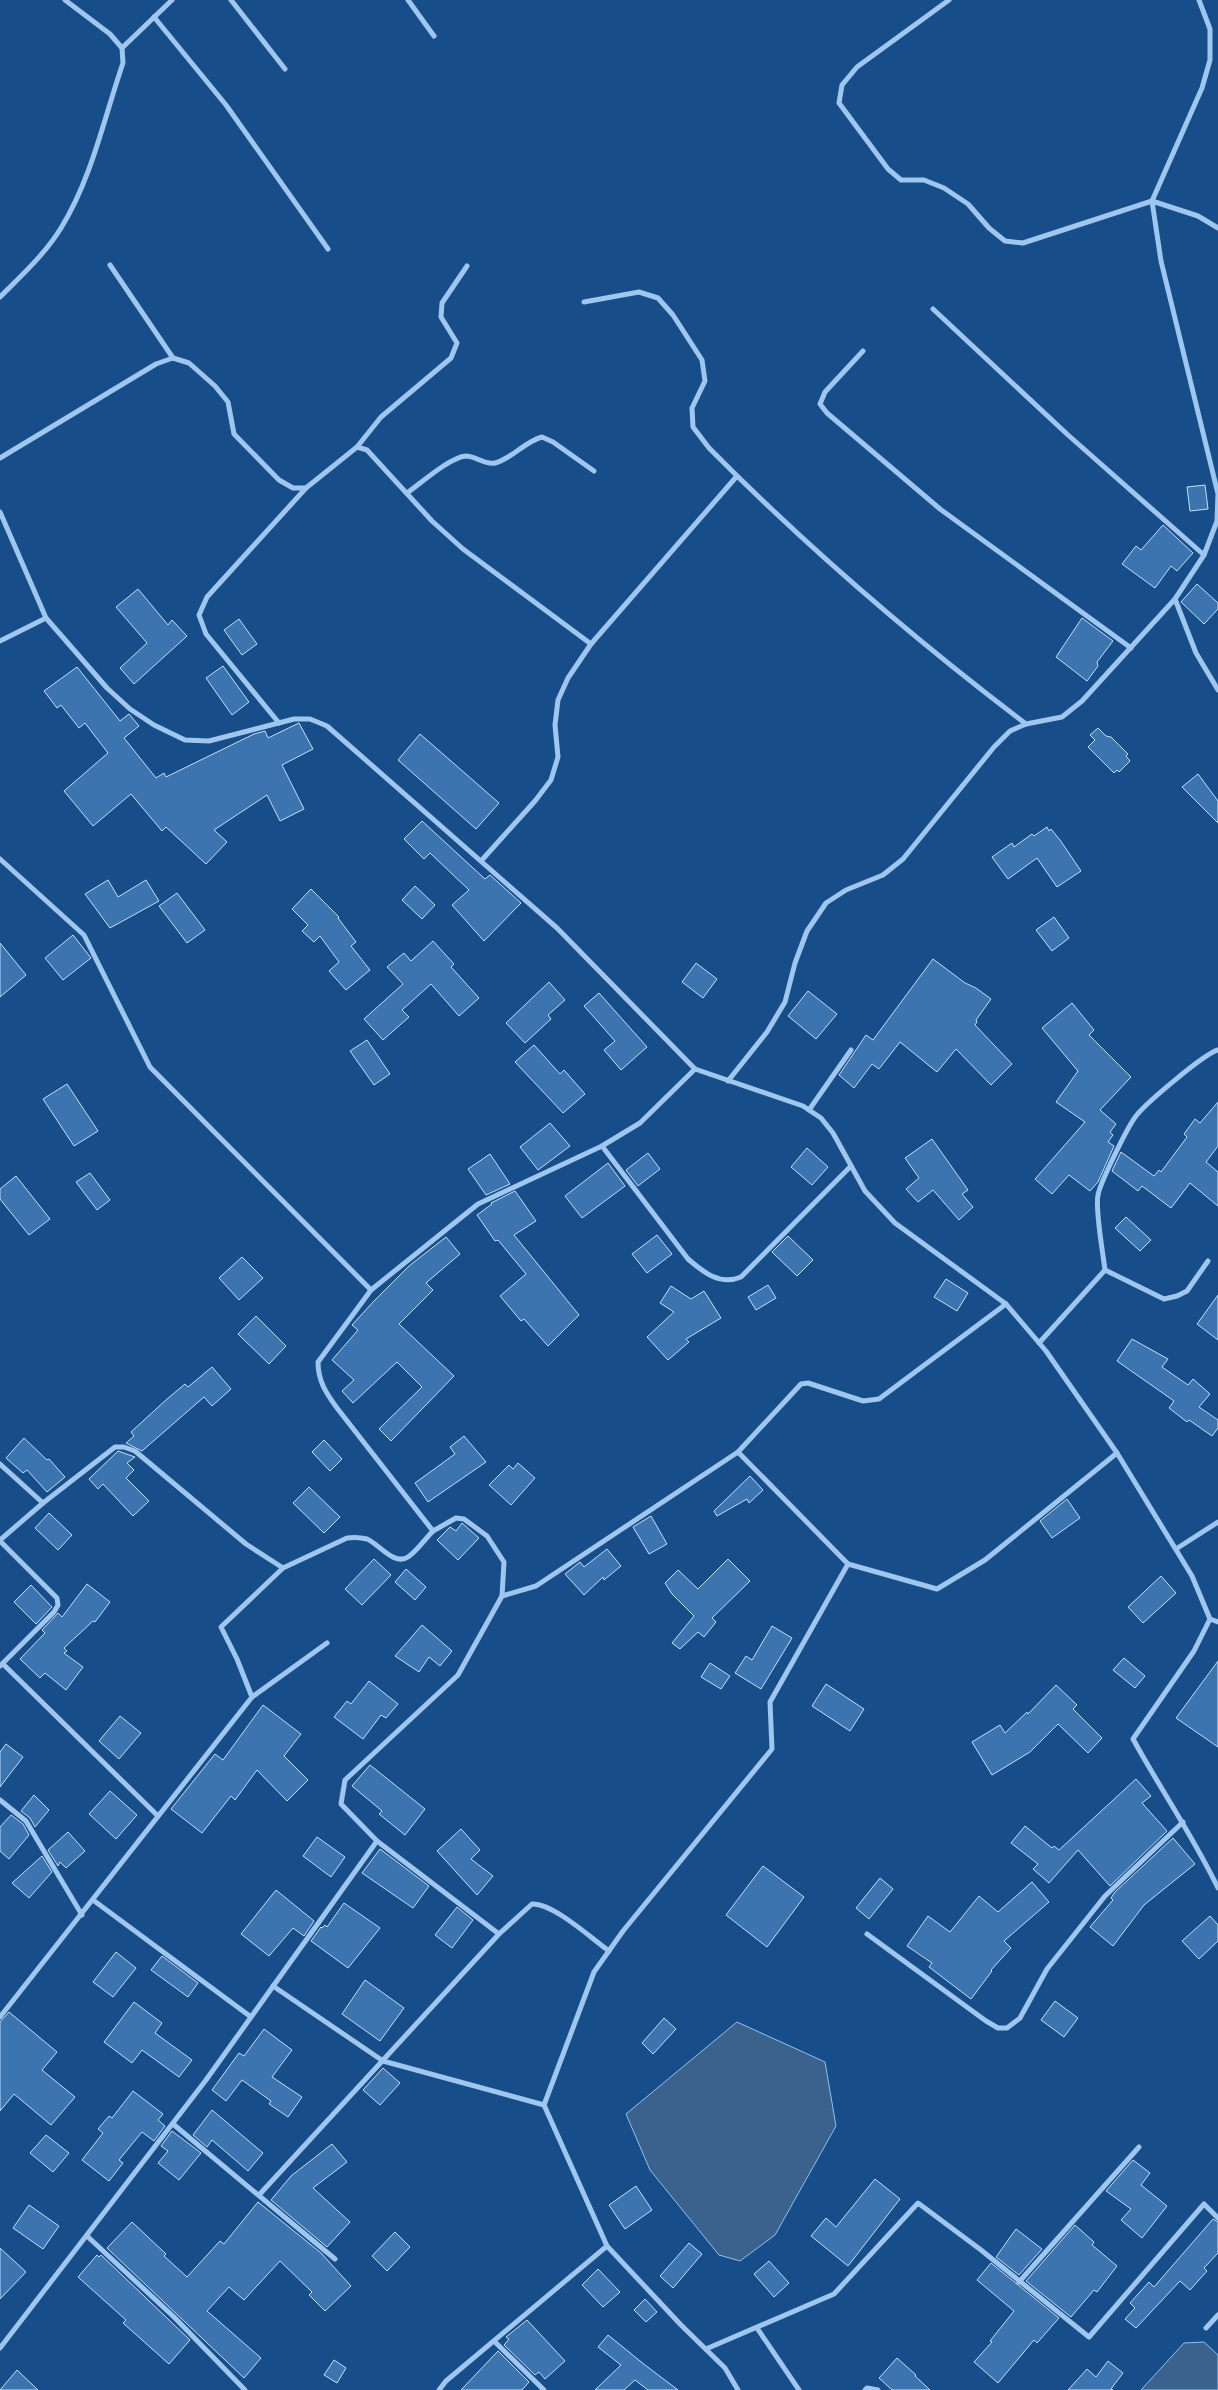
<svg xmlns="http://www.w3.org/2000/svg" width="1218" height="2390" viewBox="0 0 1218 2390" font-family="'Fira Sans Condensed',sans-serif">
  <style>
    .water { fill: #3a628d; stroke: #90c1f0 }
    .building { fill: #3b74af; stroke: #c4dffa }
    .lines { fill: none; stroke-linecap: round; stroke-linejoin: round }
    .minor { stroke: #9ec6ee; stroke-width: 5 }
  </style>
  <rect width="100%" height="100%" fill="#174d88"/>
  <g class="water">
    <path d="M737,2022L825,2062L836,2126L775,2235L740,2261L719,2255L650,2170L626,2114Z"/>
    <path d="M1204,2342L1218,2355V2390H1141L1184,2343Z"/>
  </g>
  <g class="building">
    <path d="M1205,485L1208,509L1190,511L1187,487Z"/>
    <path d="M1163,525L1193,553L1177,571L1171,566L1155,588L1122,564L1136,546L1141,550Z"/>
    <path d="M1197,584L1218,603V609L1204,624L1181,602Z"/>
    <path d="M138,589L168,625L172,620L187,636L134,684L120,668L147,643L116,607Z"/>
    <path d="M1082,618L1113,641L1097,662L1098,666L1087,681L1056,657Z"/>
    <path d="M239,619L257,644L242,655L224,630Z"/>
    <path d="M223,666L249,702L232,715L206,678Z"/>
    <path d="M77,667L120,721L129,714L139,726L124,738L156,778L164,773L166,777L254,734L265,731L268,738L299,723L313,749L282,765L304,809L280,821L267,795L214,830L227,842L206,864L166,827L162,831L131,794L93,826L64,791L108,753L85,723L79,728L61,705L57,708L44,691Z"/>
    <path d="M1098,728L1106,736L1111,737L1128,754L1126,756L1130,761L1119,772L1117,770L1114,773L1088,747L1095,740L1090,735Z"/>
    <path d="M420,734L499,803L476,829L398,760Z"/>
    <path d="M1198,774L1218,801V823L1182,787Z"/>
    <path d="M422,821L485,879L490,875L521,903L484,941L452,905L469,890L430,853L424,859L404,839Z"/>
    <path d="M1047,827L1049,831L1051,829L1060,840L1081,871L1057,887L1037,858L1008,879L992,857L1012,843L1014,847L1032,834L1034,836Z"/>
    <path d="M108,880L118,897L146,880L159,901L110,928L85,894Z"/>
    <path d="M415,886L435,905L422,919L402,900Z"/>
    <path d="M311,889L339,917L338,918L356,942L351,946L370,970L346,990L329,971L339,962L320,936L314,942L302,931L308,925L292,909Z"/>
    <path d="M177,893L205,930L187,943L159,906Z"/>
    <path d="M1054,917L1069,938L1052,951L1036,930Z"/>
    <path d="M73,935L91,958L63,980L45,958Z"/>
    <path d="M433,941L454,964L451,967L479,998L459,1016L431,984L402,1010L409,1017L383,1040L364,1019L403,984L387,967L404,953L411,961Z"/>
    <path d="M0,943L26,975L0,997Z"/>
    <path d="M933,959L965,983L976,988L991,999L976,1020L977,1022L975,1025L1012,1064L991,1085L956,1049L937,1072L900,1042L879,1069L872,1064L854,1088L839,1075L866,1035L873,1040Z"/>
    <path d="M696,963L717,979L703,998L682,982Z"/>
    <path d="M549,982L565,1000L548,1015L551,1019L525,1043L506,1023Z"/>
    <path d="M808,991L837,1014L816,1039L788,1016Z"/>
    <path d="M599,993L647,1047L621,1070L604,1050L615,1041L584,1006Z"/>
    <path d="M1072,1003L1094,1030L1089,1035L1131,1077L1100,1110L1116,1124L1110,1132L1113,1135L1108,1142L1114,1146L1098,1182L1090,1191L1069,1175L1052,1194L1035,1179L1085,1122L1056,1102L1078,1071L1042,1028Z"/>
    <path d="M367,1040L390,1074L374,1085L350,1051Z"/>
    <path d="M534,1045L560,1074L564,1070L585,1094L563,1113L515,1062Z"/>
    <path d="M67,1084L98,1131L74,1146L43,1099Z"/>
    <path d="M1218,1102V1146L1206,1162L1218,1172V1206L1190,1183L1171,1208L1142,1186L1138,1191L1112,1171L1121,1152L1154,1176L1159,1170L1161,1172L1187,1137L1184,1134L1195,1119L1200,1123Z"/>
    <path d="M550,1123L570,1146L538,1170L520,1147Z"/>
    <path d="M932,1139L968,1190L962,1194L973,1207L959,1220L933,1190L918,1202L906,1189L919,1178L905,1158Z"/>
    <path d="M807,1148L828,1167L812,1185L791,1167Z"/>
    <path d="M648,1153L660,1169L638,1186L626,1170Z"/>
    <path d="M490,1154L510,1184L486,1195L468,1169Z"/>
    <path d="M608,1163L625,1186L582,1218L565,1196Z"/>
    <path d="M90,1173L110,1200L97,1210L76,1182Z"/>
    <path d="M16,1176L50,1219L29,1235L0,1199V1189Z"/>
    <path d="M515,1191L536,1221L514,1235L579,1315L548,1346L524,1319L521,1321L500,1296L526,1274L498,1240L495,1241L477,1215L492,1204L491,1203Z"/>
    <path d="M1126,1217L1151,1240L1140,1251L1115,1228Z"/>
    <path d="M657,1235L672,1254L647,1273L632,1254Z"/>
    <path d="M788,1236L813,1260L797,1276L772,1252Z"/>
    <path d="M446,1237L460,1254L426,1283L433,1290L399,1324L454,1376L391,1441L379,1429L422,1387L397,1362L353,1403L342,1391L354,1380L332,1360L358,1330L352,1325L374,1301L409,1266Z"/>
    <path d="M242,1257L263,1278L239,1300L219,1278Z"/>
    <path d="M946,1279L968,1293L957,1311L934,1297Z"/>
    <path d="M768,1285L776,1298L756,1310L748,1297Z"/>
    <path d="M671,1286L691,1299L704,1291L721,1318L686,1339L689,1342L668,1360L647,1337L674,1312L660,1303Z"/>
    <path d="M1218,1295V1340L1197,1324Z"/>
    <path d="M256,1316L286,1346L269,1364L238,1334Z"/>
    <path d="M1132,1339L1168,1359L1162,1367L1188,1385L1193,1379L1210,1394L1199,1407L1218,1420V1428L1212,1436L1189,1420L1187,1422L1169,1408L1174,1401L1117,1361Z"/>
    <path d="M212,1367L231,1389L212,1406L204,1397L142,1451L126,1443L134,1436L131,1432L167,1399L185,1384L188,1387Z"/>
    <path d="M464,1436L486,1462L428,1502L415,1483L455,1454L450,1447Z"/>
    <path d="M24,1438L47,1460L49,1459L65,1477L47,1492L27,1470L23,1473L6,1458Z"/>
    <path d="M324,1440L342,1459L330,1471L312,1452Z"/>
    <path d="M118,1451L135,1457L127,1463L134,1470L126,1478L149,1501L133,1516L103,1484L98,1489L89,1479Z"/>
    <path d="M518,1463L535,1478L511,1505L489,1485L509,1465L513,1469Z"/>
    <path d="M750,1476L763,1490L749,1503L747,1499L717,1516L714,1511Z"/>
    <path d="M309,1487L340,1517L324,1533L293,1503Z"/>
    <path d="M1067,1499L1080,1518L1052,1538L1040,1521Z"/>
    <path d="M49,1513L72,1535L58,1550L35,1528Z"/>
    <path d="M651,1516L667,1544L649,1554L633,1527Z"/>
    <path d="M462,1523L479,1538L458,1560L437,1540L450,1527L456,1531Z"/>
    <path d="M607,1549L621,1566L604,1580L603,1577L584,1595L565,1574L580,1562L584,1567Z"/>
    <path d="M374,1559L391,1575L362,1605L345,1589Z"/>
    <path d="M728,1559L750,1581L712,1618L716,1622L704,1637L698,1632L680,1649L672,1643L694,1616L672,1594L665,1583L678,1570L698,1589Z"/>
    <path d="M406,1569L426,1587L415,1600L395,1582Z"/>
    <path d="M1161,1576L1176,1593L1143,1623L1128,1607Z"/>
    <path d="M87,1584L110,1602L95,1622L93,1621L64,1648L67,1651L64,1653L83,1667L66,1690L45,1673L40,1678L20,1659L45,1633L42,1630L58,1613L62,1617Z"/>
    <path d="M31,1585L52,1607L36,1624L14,1602Z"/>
    <path d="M422,1625L452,1651L440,1666L429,1657L419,1672L395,1656Z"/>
    <path d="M772,1626L792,1638L761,1689L735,1673L746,1656L752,1660Z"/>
    <path d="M1124,1658L1145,1676L1135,1688L1113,1670Z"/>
    <path d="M1218,1661V1747L1176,1718Z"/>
    <path d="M710,1663L730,1676L721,1689L701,1677Z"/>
    <path d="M369,1681L398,1704L386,1718L381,1715L363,1739L334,1717L347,1701L351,1704Z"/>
    <path d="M826,1684L864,1709L850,1731L812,1706Z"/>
    <path d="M1056,1685L1077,1705L1073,1709L1102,1738L1088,1753L1058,1724L1030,1752L992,1775L972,1742L1000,1725L1005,1733L1027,1712L1028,1714Z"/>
    <path d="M263,1705L301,1734L284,1756L308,1780L287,1801L257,1770L235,1800L231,1796L202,1833L171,1809L215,1754L223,1760Z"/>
    <path d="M120,1716L141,1733L119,1759L99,1741Z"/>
    <path d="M6,1744L23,1757L0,1787V1752Z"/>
    <path d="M370,1765L425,1809L405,1835L379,1814L382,1811L352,1786Z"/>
    <path d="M1136,1779L1151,1796L1142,1803L1167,1831L1110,1886L1078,1850L1049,1883L1033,1869L1038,1864L1011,1843L1025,1826L1052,1848L1054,1846L1059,1850Z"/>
    <path d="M110,1791L137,1815L116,1839L89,1814Z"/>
    <path d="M34,1795L49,1810L35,1827L30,1818L21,1811Z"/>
    <path d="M11,1815L23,1824L29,1835L9,1859L0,1851V1827Z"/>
    <path d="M461,1829L480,1850L471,1859L493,1876L477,1895L437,1851Z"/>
    <path d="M68,1832L85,1851L66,1868L60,1862L58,1866L48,1850Z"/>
    <path d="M317,1837L345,1857L331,1877L303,1856Z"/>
    <path d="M1173,1838L1195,1864L1144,1905L1113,1946L1090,1927L1113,1900L1111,1898L1115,1892Z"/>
    <path d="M380,1849L429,1886L413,1908L362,1873Z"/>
    <path d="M42,1856L52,1872L29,1898L12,1883Z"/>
    <path d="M763,1866L804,1897L767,1947L726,1915Z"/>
    <path d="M880,1878L893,1889L869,1919L856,1908Z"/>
    <path d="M1032,1882L1049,1902L1004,1941L1011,1948L991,1970L992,1971L971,1999L929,1967L932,1963L907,1946L928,1916L950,1932L979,1896L998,1912Z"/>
    <path d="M276,1890L314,1921L304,1936L293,1928L269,1956L241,1934Z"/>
    <path d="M344,1903L380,1928L348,1968L311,1941L321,1927L322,1928L325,1925L327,1927Z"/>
    <path d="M457,1907L473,1920L452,1948L435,1935Z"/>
    <path d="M1210,1916L1218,1925V1941L1199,1959L1182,1941Z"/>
    <path d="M116,1952L136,1968L113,1997L93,1982Z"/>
    <path d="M162,1956L198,1983L188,1997L151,1970Z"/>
    <path d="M365,1980L404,2008L380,2041L342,2014Z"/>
    <path d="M1055,2001L1078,2018L1064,2037L1041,2020Z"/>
    <path d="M134,2002L162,2023L155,2033L192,2060L179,2077L142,2050L132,2063L104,2042Z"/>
    <path d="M9,2012L57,2052L42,2070L75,2097L51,2125L14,2094L0,2111V2022Z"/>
    <path d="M664,2018L676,2029L653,2054L642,2043Z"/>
    <path d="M264,2029L292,2050L272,2077L302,2097L288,2117L269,2104L271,2101L242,2080L226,2101L212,2090L239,2053L244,2056Z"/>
    <path d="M383,2068L400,2083L380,2105L363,2090Z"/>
    <path d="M133,2091L163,2114L158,2120L165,2126L154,2141L142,2132L119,2160L123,2163L109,2181L82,2160L103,2133L98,2129L109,2116L112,2118Z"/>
    <path d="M212,2110L263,2153L248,2171L212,2140L207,2147L193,2135Z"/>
    <path d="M172,2131L201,2153L179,2180L158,2163L168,2151L161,2146Z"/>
    <path d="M46,2135L69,2153L53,2172L30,2153Z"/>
    <path d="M332,2144L347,2162L313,2188L350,2222L327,2247L271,2200L291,2176Z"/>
    <path d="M1133,2160L1150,2173L1141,2185L1167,2206L1142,2238L1121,2220L1131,2209L1106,2191Z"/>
    <path d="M875,2179L900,2199L848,2266L811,2236L826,2218L836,2227Z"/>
    <path d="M636,2186L652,2210L625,2229L609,2205Z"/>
    <path d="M258,2202L321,2253L351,2286L325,2311L309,2295L312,2292L280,2261L244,2300L229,2287L207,2311L261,2358L244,2378L107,2248L132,2222L166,2254L164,2256L187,2277L220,2241L224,2244Z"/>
    <path d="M29,2205L59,2226L43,2249L13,2228Z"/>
    <path d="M1213,2219L1218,2222V2253L1204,2268L1207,2271L1190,2290L1180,2281L1136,2328L1125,2319L1135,2308L1130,2303L1149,2282L1154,2287Z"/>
    <path d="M1075,2225L1094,2242L1092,2245L1117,2266L1097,2292L1094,2290L1071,2317L1026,2281Z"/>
    <path d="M1016,2229L1042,2249L1019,2275L996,2257Z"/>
    <path d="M395,2232L410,2247L387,2271L372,2256Z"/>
    <path d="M689,2243L702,2254L673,2288L660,2276Z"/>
    <path d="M0,2248L26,2272L0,2299Z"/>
    <path d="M97,2255L99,2257L101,2255L190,2340L169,2364L123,2323L126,2320L78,2277Z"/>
    <path d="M769,2261L789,2283L774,2297L754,2274Z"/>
    <path d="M991,2263L1059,2318L1037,2343L1034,2340L998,2383L974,2362L992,2342L990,2341L1014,2311L977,2280Z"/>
    <path d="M598,2269L620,2292L603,2307L582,2285Z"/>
    <path d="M645,2299L657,2312L646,2322L634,2310Z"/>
    <path d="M527,2320L565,2361L545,2379L539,2372L535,2375L504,2345L509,2339L506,2337Z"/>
    <path d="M608,2335L645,2365L678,2390H648L635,2380L624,2390H595L621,2365L598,2347Z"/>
    <path d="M498,2351L529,2382L522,2390H461Z"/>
    <path d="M897,2358L916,2375L915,2376L930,2390H892L879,2378Z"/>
    <path d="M334,2360L346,2368L337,2383L324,2375Z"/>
    <path d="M1108,2361L1123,2373L1111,2389L1113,2390H1068L1087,2369L1096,2377Z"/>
    <path d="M17,2370L38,2390H0Z"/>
  </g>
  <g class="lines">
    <g class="minor">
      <path d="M231,0L285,69"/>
      <path d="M408,0L434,36"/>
      <path d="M949,0L857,67L842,85L839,103L888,169L901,180H924L944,188L968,204L989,228L1005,241L1023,243L1152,201L1198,216L1218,228"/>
      <path d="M154,17L226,105L328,249"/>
      <path d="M122,48L172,0"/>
      <path d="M110,265L173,358"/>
      <path d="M0,297C22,275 45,254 61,228C92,178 104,118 123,63L122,48L110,34L65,0"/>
      <path d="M584,302L639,292L658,298L673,315L702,360L705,381L692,408L693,427L709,448C808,548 914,639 1026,724"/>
      <path d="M933,309L1068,435L1204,555"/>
      <path d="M863,351L825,392L820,404L827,413L940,509L1131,648"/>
      <path d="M357,447L381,417L451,358L457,343L441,317L442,303L467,266"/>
      <path d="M0,458L156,364L173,358L189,363L215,386L228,402L234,434L279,480L293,488H306L357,447L367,450L432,521L463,549L591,644"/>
      <path d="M407,493C420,484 450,457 466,456C475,456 485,465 495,463C513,458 524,442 542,437L553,442L594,471"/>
      <path d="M0,512L46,618L107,688L130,709L154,725L185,740L209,741L294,719H310L327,726L557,928L695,1069L803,1106L821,1118L833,1133L865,1191L895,1223L1006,1304L1046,1351L1117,1453L1192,1576L1210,1619L1194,1651L1133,1739C1161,1790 1193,1836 1218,1888"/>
      <path d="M1175,599L1196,653L1218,690"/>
      <path d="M0,641L46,618"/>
      <path d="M279,723L206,634L199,615L207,597L306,488"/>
      <path d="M0,859L84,935L150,1067L371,1290L318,1362C318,1381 326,1393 337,1408L433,1531C425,1539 417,1551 408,1557C394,1566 379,1544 367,1539C360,1537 354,1537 347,1538L283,1568L221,1627L237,1659L252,1697L0,2017"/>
      <path d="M481,861L535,801L551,780L558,757L555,725L558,700L568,678L591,644L737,476"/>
      <path d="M728,1081L767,1032L785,1002L795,963L807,931L826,903L846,890L883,875L903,859L994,747L1010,731L1026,724L1062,717L1082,701L1175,599L1204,555L1217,521L1218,494L1161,261L1152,201L1202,88L1210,60V29L1199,0"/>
      <path d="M809,1110L851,1050"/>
      <path d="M602,1146L688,1259C703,1272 720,1286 741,1277L851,1166"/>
      <path d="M1105,1270L1164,1299L1177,1296L1187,1291L1208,1261"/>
      <path d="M371,1290L478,1204L602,1146L640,1123L695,1069"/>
      <path d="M1006,1304L879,1399L863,1401L808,1383L801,1384L738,1452L848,1564L937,1589L985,1560L1117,1453"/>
      <path d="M1039,1343L1105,1270C1103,1253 1095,1210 1098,1195C1100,1183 1128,1126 1136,1116C1146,1103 1204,1054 1218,1050"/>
      <path d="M0,1464L43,1503"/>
      <path d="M0,1540L43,1503L115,1447H124L135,1451L246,1544L283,1568"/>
      <path d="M0,1541L57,1598L58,1605L54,1612L0,1666"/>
      <path d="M1176,1549L1218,1522"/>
      <path d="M502,1596L536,1586L738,1452"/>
      <path d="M1210,1619L1218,1622"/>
      <path d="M3,1664L158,1816"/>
      <path d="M252,1697L327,1643"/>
      <path d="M0,1800L26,1821L82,1915"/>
      <path d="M93,1900L251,2017"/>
      <path d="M499,1934L532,1904C553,1903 591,1938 609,1951"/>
      <path d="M867,1934L986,2021L998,2028H1007L1020,2018L1047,1969L1105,1896L1183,1822"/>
      <path d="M273,1986L383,2061L544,2105"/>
      <path d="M173,2124L335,2259"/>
      <path d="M259,2195L499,1934L377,1841"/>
      <path d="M87,2236L174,2317L245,2390"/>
      <path d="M1019,2282L1139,2147"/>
      <path d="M757,2328L799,2390"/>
      <path d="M1206,2328L1218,2315"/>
      <path d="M494,2341L544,2390"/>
      <path d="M0,2348L206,2080L377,1841L341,1804L345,1780L458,1675L502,1596L504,1562L487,1536L464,1519L456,1518L433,1531"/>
      <path d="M706,2349L834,2294L918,2203L981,2250L1089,2337L1204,2204L1218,2218"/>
      <path d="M439,2390L446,2381L607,2246"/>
      <path d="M738,2390L725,2368L681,2325L607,2246L544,2105L594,1972L623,1931L772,1749L770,1702L848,1564"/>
      <path d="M865,2390L867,2388L878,2390"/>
    </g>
  </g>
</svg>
